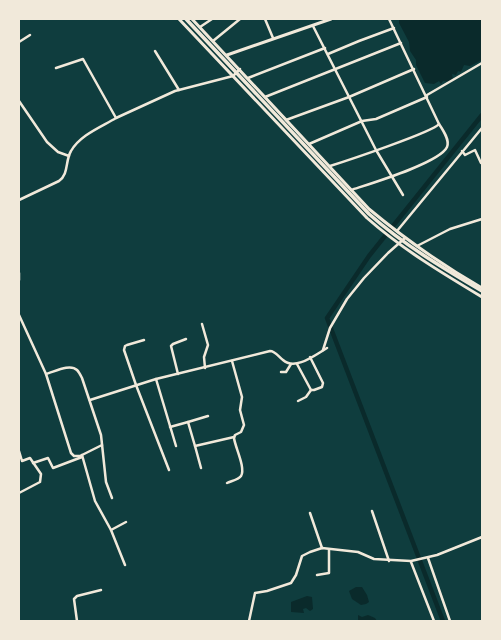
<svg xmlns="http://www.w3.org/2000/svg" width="501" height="640" viewBox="0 0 501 640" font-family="'Source Sans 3',sans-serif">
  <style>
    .water { fill: #0a2a2b }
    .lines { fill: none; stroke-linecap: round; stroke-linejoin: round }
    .canal { stroke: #0a2a2b; stroke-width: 4.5 }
    .minor { stroke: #f1e9da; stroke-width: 2.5 }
    .tertiary { stroke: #f1e9da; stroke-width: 3 }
    .secondary { stroke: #f1e9da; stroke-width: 3.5 }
  </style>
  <rect width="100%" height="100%" fill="#0f3d3e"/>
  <g class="water">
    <path d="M399,19H482V60L470,66L464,65L461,72L458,71L456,75L452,74L453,80L451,82L443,81L441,84L439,81L434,84L425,83L416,65V60L410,51L409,42L399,23Z"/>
    <path d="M356,587H362L367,595L369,602L366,604L361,605L352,599L349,591Z"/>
    <path d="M307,596L312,597L313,609L310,611L306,608L303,609L304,613L291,612V602Z"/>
    <path d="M358,615L362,617L368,615L375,618L377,621H358Z"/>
  </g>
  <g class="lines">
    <path class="canal" d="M443,621L327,318L369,256L482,115"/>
    <g class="minor">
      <path d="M265,19L273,38"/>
      <path d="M313,26L376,150L403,195"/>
      <path d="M200,27L212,19"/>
      <path d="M213,41L240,19"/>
      <path d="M19,42L30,35"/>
      <path d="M155,51L179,90"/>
      <path d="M328,54L359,41L394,28"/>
      <path d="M248,78L325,48"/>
      <path d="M427,95L482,63"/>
      <path d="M265,97L401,43"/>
      <path d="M19,101L47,142L58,152L69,156"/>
      <path d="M116,118L175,91L233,76L240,69"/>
      <path d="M286,120L349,97L414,69"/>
      <path d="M309,144L362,121L376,119L427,97"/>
      <path d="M462,151L465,155L475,150L481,163"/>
      <path d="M330,166C346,161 433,132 439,124L389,19"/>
      <path d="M351,190C369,184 440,163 447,147C450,140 443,130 439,124"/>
      <path d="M19,200L59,181C69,174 65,161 71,151C80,135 101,127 116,118L83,59L56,68"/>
      <path d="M397,231L482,128"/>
      <path d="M417,246L450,229L482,219"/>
      <path d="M19,273V280"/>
      <path d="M19,315L46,374L71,453L74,456H80L102,445"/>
      <path d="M202,324L208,345L204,357L205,368"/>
      <path d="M144,340L127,345L125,346L124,350L136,385L169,470"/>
      <path d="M323,350L330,328L347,299L364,278L388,253L405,238"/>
      <path d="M297,364L311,390H314L322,387L323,383L310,357"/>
      <path d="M281,372H286L291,364"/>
      <path d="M46,374C54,372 70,363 77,370C79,372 81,376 82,378L101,435L106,482L112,498"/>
      <path d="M178,374L171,346L173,344L186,339"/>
      <path d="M156,379L176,446"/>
      <path d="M90,400L156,379L270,351C275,351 278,356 283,360C295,371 315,355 327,348"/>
      <path d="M298,401L306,397L311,390"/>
      <path d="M208,416L188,422L195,446L234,437"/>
      <path d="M170,427L188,422"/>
      <path d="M195,446L201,468"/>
      <path d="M19,451L22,461L30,458L41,474L40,482L19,493"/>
      <path d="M82,455L95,501L111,530L125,565"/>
      <path d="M33,463L48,458L53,468L82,457"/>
      <path d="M227,483C231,481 238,480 241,476C246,468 235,447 234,438L235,435L241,432L244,425L240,410L242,397L232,361"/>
      <path d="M372,511L389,561"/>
      <path d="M310,513L322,548"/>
      <path d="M111,530L126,522"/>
      <path d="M428,558L450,621"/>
      <path d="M411,562L434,621"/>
      <path d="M317,575L329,573V550"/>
      <path d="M77,621L74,599L77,596L101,590"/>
      <path d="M249,621L255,593L267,591L291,583L296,575L302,556L310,552L322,548L358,552L374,559L411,561L437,555L482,537"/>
    </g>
    <g class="tertiary">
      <path d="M179,19L367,218C402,249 442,273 482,297"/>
      <path d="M192,19L369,209C405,239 442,265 482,288"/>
      <path d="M227,55L331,19"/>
    </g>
    <path class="secondary" d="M186,19L369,214C404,245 443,268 482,291"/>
  </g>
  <rect width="501" height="640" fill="none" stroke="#f1e9da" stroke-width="40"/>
</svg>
